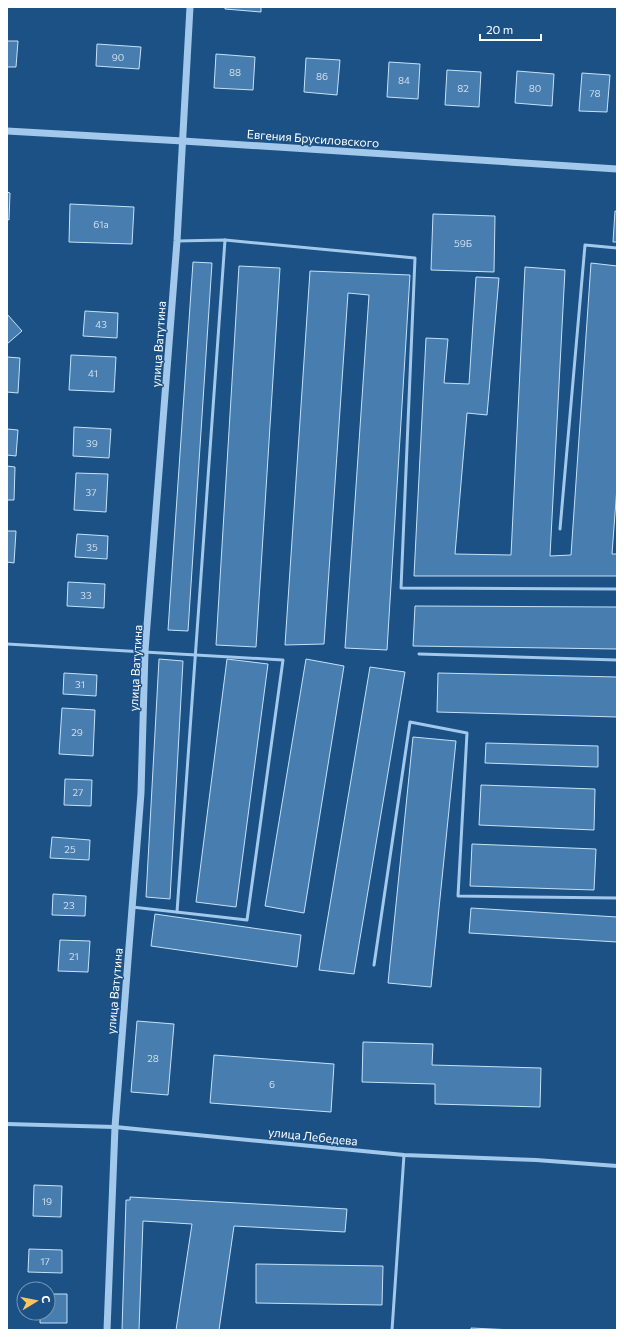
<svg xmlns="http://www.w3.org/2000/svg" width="624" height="1337" viewBox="0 0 624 1337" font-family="Commissioner,sans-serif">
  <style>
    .building { fill: #487daf; stroke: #c7e1f8 }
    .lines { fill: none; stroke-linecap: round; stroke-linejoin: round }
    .service { stroke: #a2c8eb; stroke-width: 3 }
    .minor { stroke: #a2c8eb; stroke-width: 4 }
    .tertiary { stroke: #a2c8eb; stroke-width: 7 }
    .labels { text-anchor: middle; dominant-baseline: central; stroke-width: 3; stroke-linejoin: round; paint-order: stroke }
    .number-label { font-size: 10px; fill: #d1deeb }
    .street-label { font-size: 12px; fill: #fff; stroke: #1b5184 }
  </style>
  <rect width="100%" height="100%" fill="#1b5184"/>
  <g class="building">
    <path d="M225,7H261V12L225,9Z"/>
    <path d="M7,41H18L16,67H7Z"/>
    <path d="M97,44L141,47L139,69L96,66Z"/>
    <path d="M216,54L255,57L253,90L214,88Z"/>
    <path d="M306,58L340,60L337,95L304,92Z"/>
    <path d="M389,62L420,64L418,99L387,97Z"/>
    <path d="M447,70L481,72L479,107L445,105Z"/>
    <path d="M517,71L554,74L552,106L515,103Z"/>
    <path d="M582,73L610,75L607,112L579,111Z"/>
    <path d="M7,192L10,193L9,220L7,219Z"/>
    <path d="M70,204L134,207L132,244L69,242Z"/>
    <path d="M615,211H617V242H613Z"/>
    <path d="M433,214L495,216L494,272L431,270Z"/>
    <path d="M193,262L212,263L188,631L168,630Z"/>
    <path d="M591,263L617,266V487L612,554H617V576H414L426,338L448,339L444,383L469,384L476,277L499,278L487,415L467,413L455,554L511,555L525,267L565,270L550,556L571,555Z"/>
    <path d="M239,266L280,268L256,647L216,645Z"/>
    <path d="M310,271L410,275L387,650L345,648L369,295L348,293L324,644L285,645Z"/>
    <path d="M85,311L118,313L117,338L83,336Z"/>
    <path d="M7,314L22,331L7,344Z"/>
    <path d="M71,355L116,357L114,392L69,390Z"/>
    <path d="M7,357L20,358L18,393L7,392Z"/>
    <path d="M74,427L111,429L109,458L73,456Z"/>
    <path d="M7,429L18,430L16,456L7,455Z"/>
    <path d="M7,466L15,467L14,500H7Z"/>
    <path d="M76,473L108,474L106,512L74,510Z"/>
    <path d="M7,531H16L14,563L7,562Z"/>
    <path d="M77,534L108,536L107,559L75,557Z"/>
    <path d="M68,582L105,584L104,608L67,606Z"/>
    <path d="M415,606L617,607V649L413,646Z"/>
    <path d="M159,659L183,661L170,899L146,897Z"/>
    <path d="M227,659L268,664L236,907L196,902Z"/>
    <path d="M306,659L344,666L304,913L265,906Z"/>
    <path d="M370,667L405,672L354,974L319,970Z"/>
    <path d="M64,673L97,675L96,696L63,694Z"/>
    <path d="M438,673L617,677V717L437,712Z"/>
    <path d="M62,708L95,710L93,756L59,754Z"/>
    <path d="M413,737L456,741L431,987L388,983Z"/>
    <path d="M486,743L598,746V767L485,763Z"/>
    <path d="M65,779L92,780L91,806L64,805Z"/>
    <path d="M481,785L595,789L594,830L479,825Z"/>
    <path d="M52,837L90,840L89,860L50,858Z"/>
    <path d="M472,844L596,849L594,890L470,886Z"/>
    <path d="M53,894L86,896L85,916L52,915Z"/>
    <path d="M471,908L617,917V942L469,933Z"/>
    <path d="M155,914L301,935L297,967L151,946Z"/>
    <path d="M60,940L90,941L88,972L58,971Z"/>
    <path d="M137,1021L174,1024L168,1095L131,1092Z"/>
    <path d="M363,1042L433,1044L432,1065L541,1068L540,1107L435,1104V1084L362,1082Z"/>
    <path d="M214,1055L334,1064L331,1112L210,1103Z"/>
    <path d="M34,1185L62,1186L61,1217L33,1216Z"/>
    <path d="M130,1197L347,1209L345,1232L234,1226L219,1330H176L192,1224L143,1221L139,1330H122L126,1200H130Z"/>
    <path d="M29,1249L62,1250V1273L28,1272Z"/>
    <path d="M256,1264L383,1266L382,1305L256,1303Z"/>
    <path d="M48,1294H67V1323H40V1313H48Z"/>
    <path d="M471,1328L514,1330H471Z"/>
  </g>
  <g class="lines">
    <g class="service">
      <path d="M177,241L225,240L415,258L401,588L617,589"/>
      <path d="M560,529L585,245L617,248"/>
      <path d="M7,644L283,660L247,920L132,907"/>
      <path d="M419,654L617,660"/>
      <path d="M177,912L225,240"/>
      <path d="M374,965L410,722L467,733L458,896L617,898"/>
      <path d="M392,1330L404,1155"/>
    </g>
    <path class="minor" d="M7,1124L115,1127L404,1155L536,1160L617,1166"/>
    <g class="tertiary">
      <path d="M7,131L183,141L617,169"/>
      <path d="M107,1330L115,1127L141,793L145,651L177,241L190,7"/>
    </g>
  </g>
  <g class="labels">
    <g class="number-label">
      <text x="118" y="57">90</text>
      <text x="235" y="72">88</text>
      <text x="322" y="76">86</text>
      <text x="404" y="80">84</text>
      <text x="463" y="88">82</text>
      <text x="535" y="88">80</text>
      <text x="595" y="93">78</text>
      <text x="101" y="224">61а</text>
      <text x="463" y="243">59Б</text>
      <text x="101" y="324">43</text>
      <text x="93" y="373">41</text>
      <text x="92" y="443">39</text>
      <text x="91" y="492">37</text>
      <text x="92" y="547">35</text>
      <text x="86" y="595">33</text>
      <text x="80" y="684">31</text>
      <text x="77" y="732">29</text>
      <text x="78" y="792">27</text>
      <text x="70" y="849">25</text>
      <text x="69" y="905">23</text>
      <text x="74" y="956">21</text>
      <text x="153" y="1058">28</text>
      <text x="272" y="1084">6</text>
      <text x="47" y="1201">19</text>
      <text x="45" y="1261">17</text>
    </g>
    <g class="street-label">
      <text transform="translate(313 138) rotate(4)">Евгения Брусиловского</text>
      <text transform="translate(158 344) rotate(-86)">улица Ватутина</text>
      <text transform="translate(135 668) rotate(-87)">улица Ватутина</text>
      <text transform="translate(114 991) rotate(-85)">улица Ватутина</text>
      <text transform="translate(313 1136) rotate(6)">улица Лебедева</text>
    </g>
  </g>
  <rect width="624" height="1337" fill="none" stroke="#ffffff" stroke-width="16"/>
  <g transform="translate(36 1301) rotate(80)"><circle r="19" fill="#1b5184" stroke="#7697b5"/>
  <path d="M0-3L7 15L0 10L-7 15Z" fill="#fcc35f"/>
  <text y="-6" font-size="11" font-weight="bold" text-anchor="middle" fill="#ffffff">С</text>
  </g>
  <path d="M480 34v6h61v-6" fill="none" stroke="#ffffff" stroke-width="2"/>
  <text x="486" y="34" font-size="12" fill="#ffffff" stroke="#1b5184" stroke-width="3" paint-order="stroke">20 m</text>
</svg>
